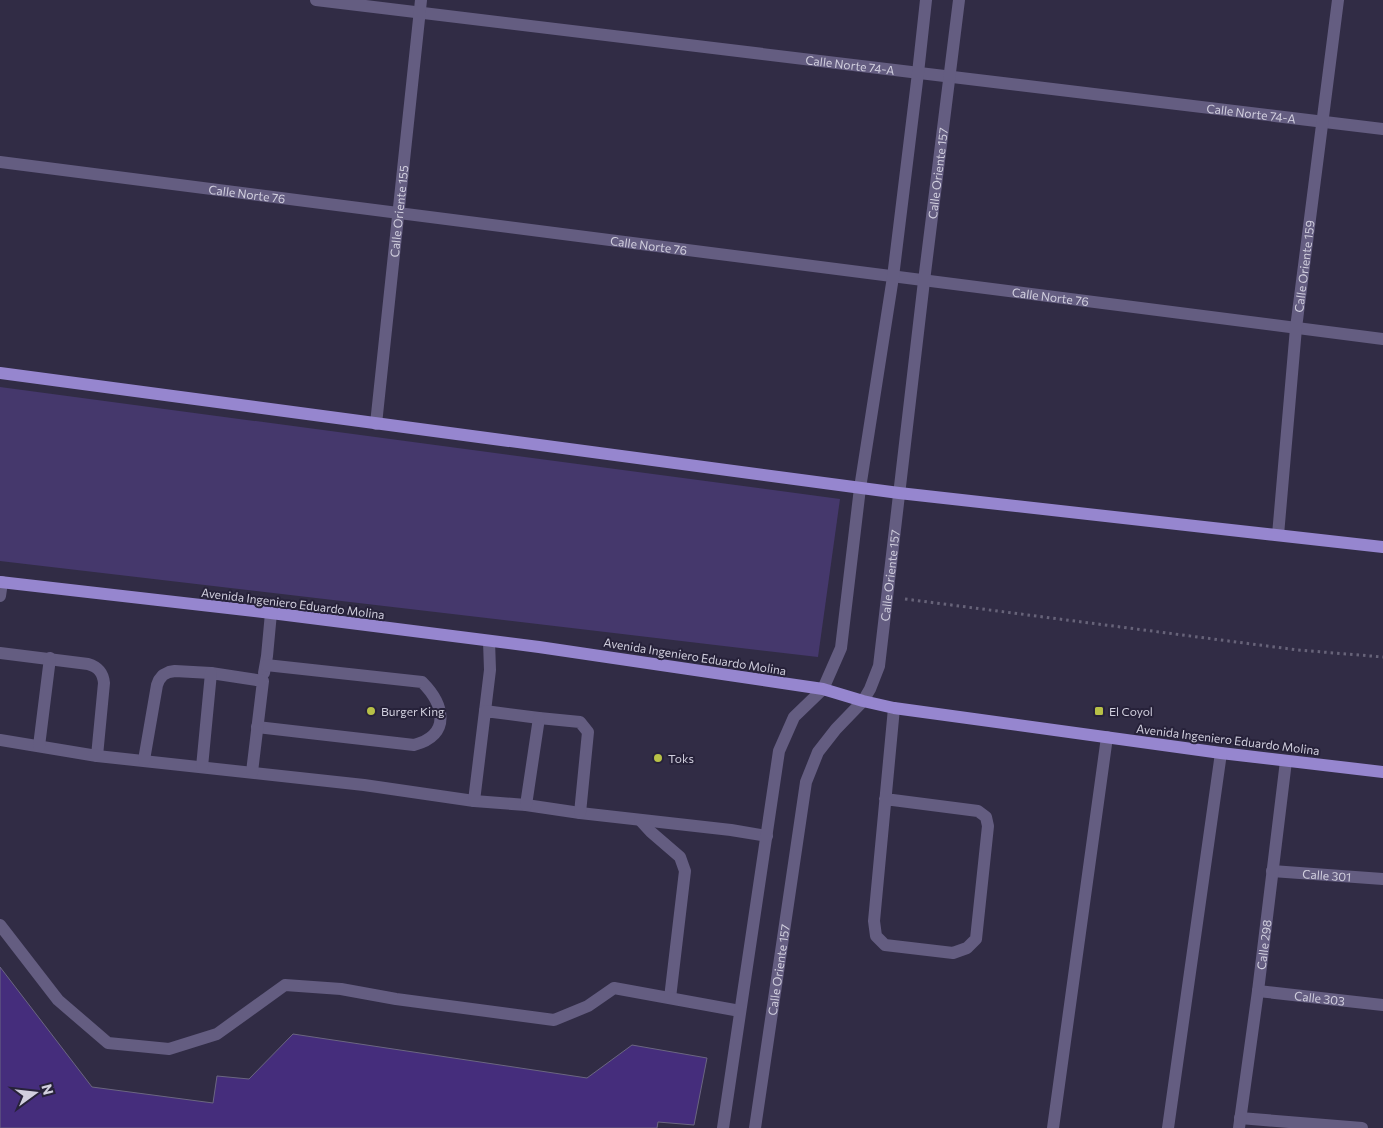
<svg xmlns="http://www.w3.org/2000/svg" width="1383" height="1128" viewBox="0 0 1383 1128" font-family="Commissioner,sans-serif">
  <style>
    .green { fill: #45386c }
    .building { fill: #452d7c; stroke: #6b6681 }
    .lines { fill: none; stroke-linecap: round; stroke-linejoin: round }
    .path { stroke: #676379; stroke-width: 3; stroke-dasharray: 2.5 4; stroke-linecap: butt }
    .minor { stroke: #645d81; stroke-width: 12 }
    .major { stroke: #9686cf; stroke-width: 12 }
    .poi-dot { fill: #b8c147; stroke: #27223a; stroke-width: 2 }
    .labels { text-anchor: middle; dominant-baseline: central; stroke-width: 4; stroke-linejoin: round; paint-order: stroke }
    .street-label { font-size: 12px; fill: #d1cfde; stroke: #27223a }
    .poi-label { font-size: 12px; fill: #d1cfde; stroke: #27223a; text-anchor: start }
  </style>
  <rect width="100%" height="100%" fill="#312c45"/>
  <path class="green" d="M0,387L840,499L818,657L0,561Z"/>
  <path class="building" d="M0,967L92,1087L213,1103L217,1076L249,1079L293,1034L587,1078L632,1045L707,1058L694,1125L658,1122L657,1128H0Z"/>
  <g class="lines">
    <path class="path" d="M905,599L1298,650L1383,657"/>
    <g class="minor">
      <path id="s1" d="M316,0L1383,129"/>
      <path id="s2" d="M0,162L1383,339"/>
      <path id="s3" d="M376,424L421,0"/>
      <path id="s4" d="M1278,535L1296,328L1338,0"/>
      <path d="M0,596L2,582"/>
      <path d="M0,653L88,664C98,667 103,672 104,683L97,756"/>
      <path d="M264,673L267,656L271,613"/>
      <path d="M485,711L490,670L489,641"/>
      <path d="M257,727L414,745C452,735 444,704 422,682L266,665"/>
      <path d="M0,740L97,756L364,785L474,801L526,805L580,813L731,830L767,836"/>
      <path d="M39,746L50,658"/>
      <path d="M144,760L157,685L159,680L163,675L169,672L175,671L211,673L263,681L252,772"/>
      <path d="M202,767L211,673"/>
      <path d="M885,799L978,811L986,817L988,826L976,939L967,948L953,953L885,945L876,936L874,921L894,708"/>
      <path d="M474,801L485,711L539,718L580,722L588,732L580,813"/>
      <path d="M526,805L539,718"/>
      <path d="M640,820L651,832L680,857L685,871L670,998"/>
      <path id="s5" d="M1272,871L1383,879"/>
      <path d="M0,925L58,1000L108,1043L169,1049L217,1034L285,985L341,989L396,999L554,1020L588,1006L614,988L740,1011"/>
      <path id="s6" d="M1258,991L1383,1005"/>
      <path d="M1240,1118L1362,1128"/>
      <path d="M723,1128L779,751L794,717L823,689L841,648L860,488L893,277L918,73L926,0"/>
      <path id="s7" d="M755,1128L806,782L818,752L836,729L863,701L870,689L879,666L924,281L959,0"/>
      <path d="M1053,1128L1107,737"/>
      <path d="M1168,1128L1221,753"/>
      <path id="s8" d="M1239,1128L1258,991L1286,761"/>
    </g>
    <g class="major">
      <path d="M0,373L899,493L1383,547"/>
      <path d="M0,582L271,613L539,647L823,689L863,701L894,708L1221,753L1383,772"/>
    </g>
  </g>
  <g class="poi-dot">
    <circle cx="371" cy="711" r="5"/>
    <rect x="1094" y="706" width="10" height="10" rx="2.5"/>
    <circle cx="658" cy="758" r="5"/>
  </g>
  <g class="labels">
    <g class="street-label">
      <text stroke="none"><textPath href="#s1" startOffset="538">Calle Norte 74-A</textPath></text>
      <text stroke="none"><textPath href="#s1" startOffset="942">Calle Norte 74-A</textPath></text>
      <text stroke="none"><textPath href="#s7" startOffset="985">Calle Oriente 157</textPath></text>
      <text stroke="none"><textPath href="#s2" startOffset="249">Calle Norte 76</textPath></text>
      <text stroke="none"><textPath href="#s3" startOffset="214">Calle Oriente 155</textPath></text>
      <text stroke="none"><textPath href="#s2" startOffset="654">Calle Norte 76</textPath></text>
      <text stroke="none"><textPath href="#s4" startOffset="270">Calle Oriente 159</textPath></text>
      <text stroke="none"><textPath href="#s2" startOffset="1059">Calle Norte 76</textPath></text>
      <text stroke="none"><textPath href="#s7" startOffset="580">Calle Oriente 157</textPath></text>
      <text transform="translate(293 603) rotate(7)">Avenida Ingeniero Eduardo Molina</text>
      <text transform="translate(695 656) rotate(9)">Avenida Ingeniero Eduardo Molina</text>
      <text transform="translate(1228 739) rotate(7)">Avenida Ingeniero Eduardo Molina</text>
      <text stroke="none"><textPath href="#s5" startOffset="55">Calle 301</textPath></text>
      <text stroke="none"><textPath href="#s8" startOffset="185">Calle 298</textPath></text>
      <text stroke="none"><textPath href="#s7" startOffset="160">Calle Oriente 157</textPath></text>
      <text stroke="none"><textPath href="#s6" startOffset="62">Calle 303</textPath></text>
    </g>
    <g class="poi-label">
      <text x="381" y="711">Burger King</text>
      <text x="1109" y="711">El Coyol</text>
      <text x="668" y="758">Toks</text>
    </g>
  </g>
  <g transform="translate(35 1093) rotate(75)" stroke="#27223a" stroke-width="4" paint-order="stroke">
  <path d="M0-4L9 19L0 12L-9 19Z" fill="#d1cfde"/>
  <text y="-8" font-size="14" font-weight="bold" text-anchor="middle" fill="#d1cfde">N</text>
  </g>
</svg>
